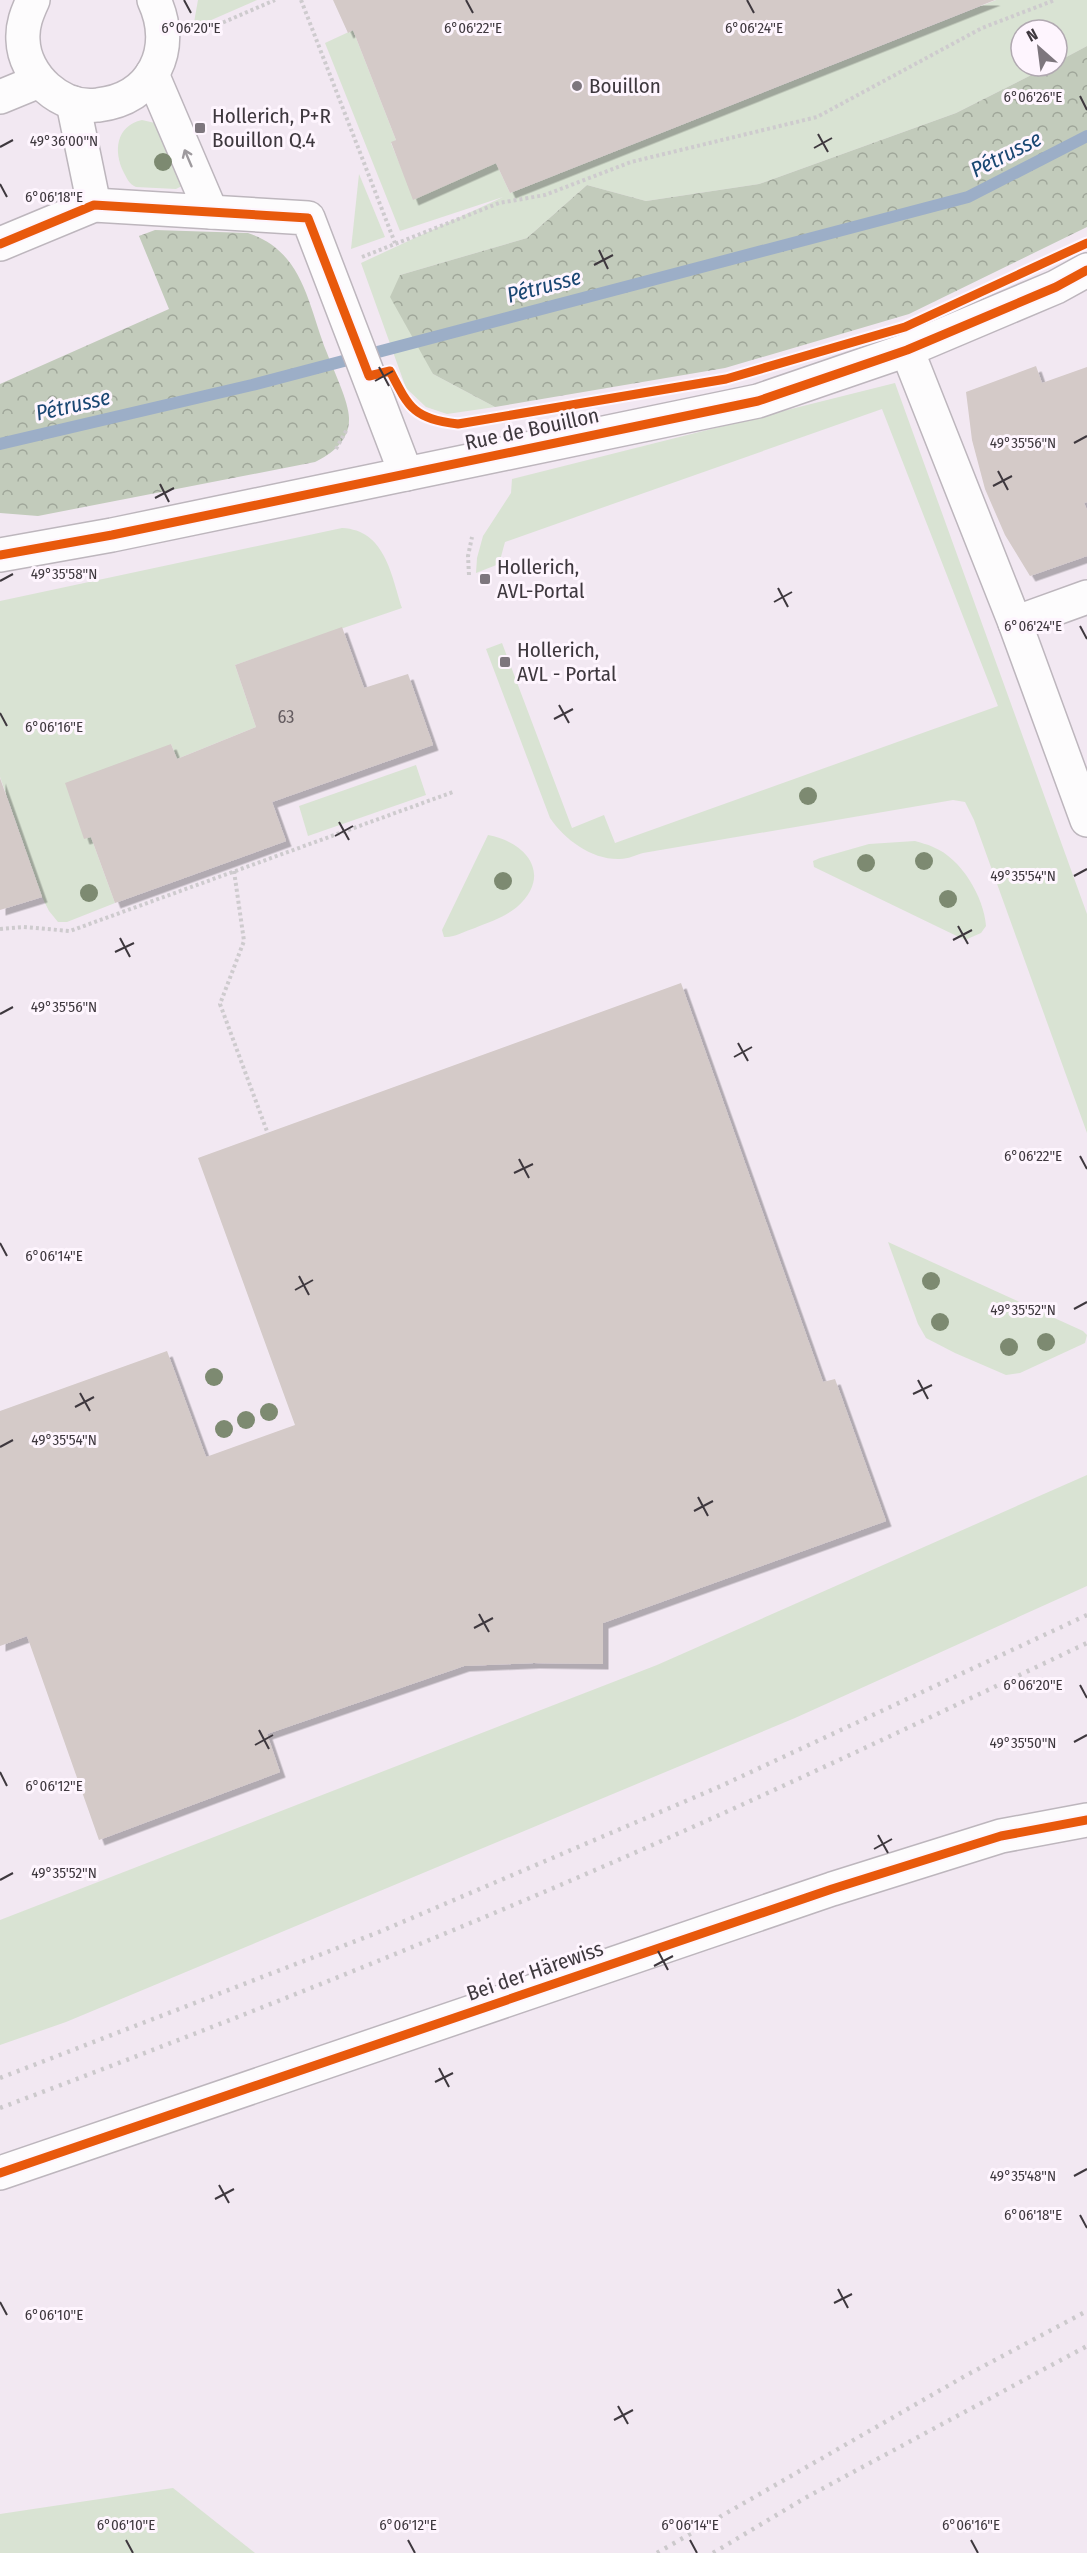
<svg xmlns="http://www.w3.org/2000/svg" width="1087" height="2553" viewBox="0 0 1087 2553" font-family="'Fira Sans Condensed',sans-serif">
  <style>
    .grass { fill: #d9e3d3 }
    .forest { fill: url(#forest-crowns) }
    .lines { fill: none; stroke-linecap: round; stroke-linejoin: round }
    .stream { stroke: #9caec7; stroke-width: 12 }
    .building { fill: #d4cac8; filter: url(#shadow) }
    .minor-casing { stroke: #bdb6bd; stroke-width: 36 }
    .path { stroke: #cecbce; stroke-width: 4; stroke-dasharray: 3 3; stroke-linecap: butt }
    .minor { stroke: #fdfcfd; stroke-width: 33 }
    .rail { stroke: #ccc9cc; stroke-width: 4.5; stroke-dasharray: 3 6; stroke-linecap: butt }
    .cycleway-casing { stroke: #fef5fe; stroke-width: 13 }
    .cycleway { stroke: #e8590c; stroke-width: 9 }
    .tree { fill: #7d8a71 }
    .oneway { stroke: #9e9a9e }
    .ticks { fill: none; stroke: #3e383e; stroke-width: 2 }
    .poi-dot { fill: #7d767d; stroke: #fef5fe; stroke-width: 2 }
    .labels { text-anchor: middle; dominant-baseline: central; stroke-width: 6; stroke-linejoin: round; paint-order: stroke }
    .number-label { font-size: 18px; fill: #645c60 }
    .poi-label { font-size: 21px; fill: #3e383e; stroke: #fef5fe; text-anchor: start }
    .street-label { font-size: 21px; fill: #3e383e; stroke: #fef5fe }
    .water-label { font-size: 22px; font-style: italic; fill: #194672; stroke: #fef5fe }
    .ticks-label { font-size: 15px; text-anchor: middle; fill: #3e383e; stroke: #fef5fe; stroke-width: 6; stroke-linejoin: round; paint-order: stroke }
  </style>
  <defs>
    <pattern id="forest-crowns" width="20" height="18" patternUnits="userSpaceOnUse" patternTransform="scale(1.5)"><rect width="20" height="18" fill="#c2cbbb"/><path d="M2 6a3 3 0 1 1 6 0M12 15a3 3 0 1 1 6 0" fill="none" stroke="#9fa699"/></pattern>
    <filter id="shadow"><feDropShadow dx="5.5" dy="5.5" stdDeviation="0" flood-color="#0004"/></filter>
  </defs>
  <rect width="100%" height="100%" fill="#f2e8f2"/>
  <g class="grass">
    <path d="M198,0H257L193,28Z"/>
    <path d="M996,0H1087V46L1057,62V30H1021V66H1049L956,113L759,184L646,201L587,185L527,238L400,275L433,374L495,407L447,414L426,407L406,388L361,263L503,197L400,231L325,43L353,30L396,140L391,143L414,199L496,163L510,193Z"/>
    <path d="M142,120L155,123L161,131L183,179L182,186L176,189L136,187C129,184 128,180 124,173C113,151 116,126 142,120Z"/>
    <path d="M359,174L385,237L351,249Z"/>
    <path d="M895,383L1087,914V1133L974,820L965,802L953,800L643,853C636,855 628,859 620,859C592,860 565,840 550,818L486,649L502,643L572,828L604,815L615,843L998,706L882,409L505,542L499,564L476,573L477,558L483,536L511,493L512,479Z"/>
    <path d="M342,528C385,530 391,574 402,608L235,665L256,727L177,759L171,744L91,837L115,903L67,922H58L49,911L42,897L0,777V601Z"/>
    <path d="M416,765L426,795L308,836L299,806Z"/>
    <path d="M488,835C527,842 553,875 517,907C505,917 490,922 475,928C465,931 454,938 444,937L442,930Z"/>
    <path d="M915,841C921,843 927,844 933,847C961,858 984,897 986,926L981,933L965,940L814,867L813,861L820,858L869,844Z"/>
    <path d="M888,1242L1083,1331L1087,1335L1085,1343L1020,1373L1006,1375L955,1353L926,1338L918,1324Z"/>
    <path d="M1087,1475V1586L795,1718L66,2022L0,2045V1920L657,1665Z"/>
    <path d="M173,2488L255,2553H0V2514Z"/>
  </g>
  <g class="forest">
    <path d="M1087,46V227L909,314L725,368L495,407L433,374L390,297L400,275L527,238L587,185L646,201L759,184L956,113L1049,66H1057V62Z"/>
    <path d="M155,230L248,233C304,251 308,306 327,353C333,369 349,402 349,418C350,440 332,454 315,462L38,516L0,513V384L169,309L139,236Z"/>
  </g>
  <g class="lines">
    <path class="stream" d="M0,444L252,385L968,197L1087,136"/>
  </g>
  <g class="building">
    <path d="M333,0H995L510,193L496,163L413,200L391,142L396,140L353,30L348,33Z"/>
    <path d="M1036,366L1042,383L1087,367V502L1084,503L1087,510V556L1030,576L1005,535L985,489L972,440L966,392Z"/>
    <path d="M342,627L364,688L408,674L433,745L272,802L286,841L115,903L91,837L84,839L65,783L171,744L177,759L256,727L235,665Z"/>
    <path d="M0,778L42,897L0,910Z"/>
    <path d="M681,983L823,1382L835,1379L886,1521L603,1623V1664L534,1663L464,1666L267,1734L280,1772L99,1840L27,1636L0,1646V1411L167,1351L206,1457L295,1425L198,1158Z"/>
  </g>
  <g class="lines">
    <defs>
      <g id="minor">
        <path d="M33,0C27,13 22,25 23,40C24,76 61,110 98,105C153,99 177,49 154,0"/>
        <path d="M152,74L211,212"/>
        <path d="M0,97L39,81"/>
        <path d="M73,103L94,205"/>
        <path d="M0,244L94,205L308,218L406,474"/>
        <path d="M907,350L1015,623L1087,597"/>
        <path d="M0,555L112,535L758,401L907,350L1056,287L1087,270"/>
        <path d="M1015,623L1087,820"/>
        <path d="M0,2173L832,1889L1001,1836L1087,1820"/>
      </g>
    </defs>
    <use href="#minor" class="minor-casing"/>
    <g class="path">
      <path d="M301,0L395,243"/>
      <path d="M201,32L275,0"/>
      <path d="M362,257L499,203L545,195L631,162L817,117L982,28L1055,0"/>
      <path d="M336,449L347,429"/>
      <path d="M469,575L468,556L472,537"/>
      <path d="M234,871L244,941L220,1004L268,1134"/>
      <path d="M0,929L23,927L70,931L453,792"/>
    </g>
    <use href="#minor" class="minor"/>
    <g class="rail">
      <path d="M0,2078L379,1932L721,1786L1087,1615"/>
      <path d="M0,2108C245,2016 488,1920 726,1812C847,1757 967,1700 1087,1643"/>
      <path d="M657,2553L965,2376L1087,2311"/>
      <path d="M713,2553L805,2498L1087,2346"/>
    </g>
    <defs>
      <g id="cycleway">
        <path d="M0,244L94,205L308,218L369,376L390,371C410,410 414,418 458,424L726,379L905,327L1087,243"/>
        <path d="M0,555L112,535L758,401L907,350L1056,287L1087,270"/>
        <path d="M0,2173L832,1889L1001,1836L1087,1820"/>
      </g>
    </defs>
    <use href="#cycleway" class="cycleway-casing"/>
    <use href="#cycleway" class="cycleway"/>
  </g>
  <g class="tree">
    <circle cx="163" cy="162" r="9"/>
    <circle cx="808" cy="796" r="9"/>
    <circle cx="924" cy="861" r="9"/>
    <circle cx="866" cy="863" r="9"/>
    <circle cx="503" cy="881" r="9"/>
    <circle cx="89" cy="893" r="9"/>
    <circle cx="948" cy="899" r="9"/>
    <circle cx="931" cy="1281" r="9"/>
    <circle cx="940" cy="1322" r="9"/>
    <circle cx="1046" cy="1342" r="9"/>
    <circle cx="1009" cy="1347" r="9"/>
    <circle cx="214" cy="1377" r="9"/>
    <circle cx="269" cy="1412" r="9"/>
    <circle cx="246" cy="1420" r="9"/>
    <circle cx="224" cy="1429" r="9"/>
  </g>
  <defs><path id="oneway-shaft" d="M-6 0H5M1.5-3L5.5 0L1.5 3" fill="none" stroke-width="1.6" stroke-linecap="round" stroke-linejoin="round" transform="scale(1.5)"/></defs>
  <use class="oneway" href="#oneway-shaft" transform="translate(188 158) rotate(-113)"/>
  <path class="ticks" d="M184,0L191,13M466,0L473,13M747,0L754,13M1080,96L1087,110M818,134L828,152M0,147L13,140M814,148L832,138M0,184L7,197M599,250L608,269M594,265L613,255M379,367L389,386M375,381L393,371M1074,443L1087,436M998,471L1008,490M160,484L169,502M993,486L1012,476M155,498L174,488M0,581L13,574M778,588L788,607M774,602L792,592M1080,626L1087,639M559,705L569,723M0,713L7,726M554,719L573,709M339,822L349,840M335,836L353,826M1074,876L1087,869M958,926L968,944M120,938L130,957M953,940L972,930M115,952L134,943M0,1014L13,1007M738,1043L748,1061M734,1057L752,1047M1080,1156L1087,1169M519,1159L529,1178M514,1173L533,1164M0,1243L7,1256M299,1276L309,1295M295,1290L313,1280M1074,1309L1087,1302M918,1380L928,1399M80,1393L90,1411M913,1394L932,1385M75,1407L94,1397M0,1447L13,1440M698,1497L708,1516M694,1511L713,1501M479,1614L489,1632M474,1628L493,1618M1080,1685L1087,1698M259,1730L269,1749M1074,1742L1087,1735M255,1745L273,1735M0,1772L7,1786M878,1835L888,1853M874,1849L892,1839M0,1880L13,1873M658,1951L668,1970M654,1966L673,1956M439,2068L449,2087M435,2082L453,2073M1074,2176L1087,2169M219,2185L229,2203M215,2199L234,2189M1080,2215L1087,2228M838,2289L848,2308M0,2302L7,2315M834,2303L852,2294M618,2406L628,2424M614,2420L633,2410M126,2540L133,2553M408,2540L415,2553M690,2540L697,2553M971,2540L978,2553"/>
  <g class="poi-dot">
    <circle cx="577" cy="86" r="6"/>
    <rect x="194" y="122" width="12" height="12" rx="3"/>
    <rect x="479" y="573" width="12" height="12" rx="3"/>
    <rect x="499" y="656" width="12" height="12" rx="3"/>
  </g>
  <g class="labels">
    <g class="number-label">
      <text x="286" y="717">63</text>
    </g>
    <g class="poi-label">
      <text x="589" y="86">Bouillon</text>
      <text x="212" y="116">Hollerich, P+R<tspan x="212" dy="24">Bouillon Q.4</tspan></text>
      <text x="497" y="567">Hollerich,<tspan x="497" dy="24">AVL-Portal</tspan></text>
      <text x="517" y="650">Hollerich,<tspan x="517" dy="24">AVL - Portal</tspan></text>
    </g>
    <g class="street-label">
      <text transform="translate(532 429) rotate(-12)">Rue de Bouillon</text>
      <text transform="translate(535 1971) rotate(-19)">Bei der Härewiss</text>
    </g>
    <g class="water-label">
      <text transform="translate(1006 154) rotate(-27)">Pétrusse</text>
      <text transform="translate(544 286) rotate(-15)">Pétrusse</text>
      <text transform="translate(73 405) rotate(-13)">Pétrusse</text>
    </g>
  </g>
  <g class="ticks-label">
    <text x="191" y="33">6°06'20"E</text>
    <text x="473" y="33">6°06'22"E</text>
    <text x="754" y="33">6°06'24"E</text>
    <text x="1033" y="102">6°06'26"E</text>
    <text x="64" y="146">49°36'00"N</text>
    <text x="54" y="202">6°06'18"E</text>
    <text x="1023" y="448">49°35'56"N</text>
    <text x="64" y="579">49°35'58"N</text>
    <text x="1033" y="631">6°06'24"E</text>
    <text x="54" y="732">6°06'16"E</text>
    <text x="1023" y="881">49°35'54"N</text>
    <text x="64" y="1012">49°35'56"N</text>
    <text x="1033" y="1161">6°06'22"E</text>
    <text x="54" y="1261">6°06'14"E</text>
    <text x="1023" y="1315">49°35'52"N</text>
    <text x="64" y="1445">49°35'54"N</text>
    <text x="1033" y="1690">6°06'20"E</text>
    <text x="1023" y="1748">49°35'50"N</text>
    <text x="54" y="1791">6°06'12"E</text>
    <text x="64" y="1878">49°35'52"N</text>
    <text x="1023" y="2181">49°35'48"N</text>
    <text x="1033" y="2220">6°06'18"E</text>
    <text x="54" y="2320">6°06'10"E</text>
    <text x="126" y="2530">6°06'10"E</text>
    <text x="408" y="2530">6°06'12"E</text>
    <text x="690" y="2530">6°06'14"E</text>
    <text x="971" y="2530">6°06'16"E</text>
  </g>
  <g transform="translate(1039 48) rotate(332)"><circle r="28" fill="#fef5fe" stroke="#b1a9b1" stroke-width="1.5"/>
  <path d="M0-4.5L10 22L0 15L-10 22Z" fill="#7d767d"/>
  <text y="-9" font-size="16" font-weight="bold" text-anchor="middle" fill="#3e383e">N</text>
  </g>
</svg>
